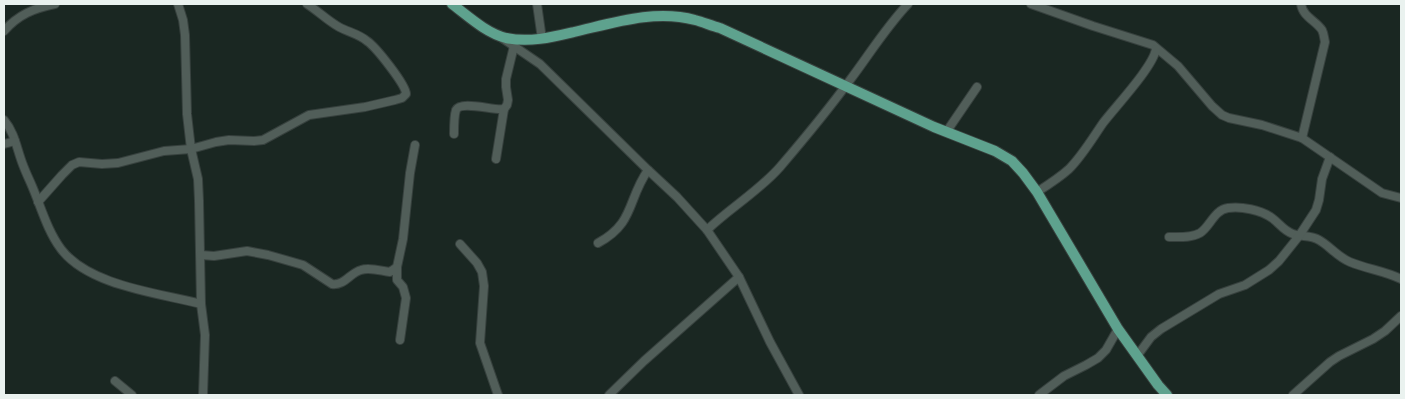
<svg xmlns="http://www.w3.org/2000/svg" width="1405" height="399" viewBox="0 0 1405 399" font-family="'Archivo Narrow',sans-serif">
  <style>
    .lines { fill: none; stroke-linecap: round; stroke-linejoin: round }
    .minor-casing { stroke: #37413e; stroke-width: 10 }
    .major-casing { stroke: #37413e; stroke-width: 12 }
    .minor { stroke: #515e59; stroke-width: 8 }
    .major { stroke: #5ea28e; stroke-width: 10 }
  </style>
  <rect width="100%" height="100%" fill="#1a2722"/>
  <g class="lines">
    <defs>
      <g id="minor">
        <path d="M178,4L183,20L185,35L187,114L191,149L198,179L199,201L201,304L205,335L203,395"/>
        <path d="M537,4L542,39"/>
        <path d="M1031,4L1093,26L1153,45L1178,66L1212,106L1222,115L1229,118L1262,125L1302,138L1382,193L1401,198"/>
        <path d="M1301,4C1303,17 1315,20 1322,30C1324,34 1324,38 1325,42L1302,138"/>
        <path d="M4,31C18,15 34,8 55,4"/>
        <path d="M502,38L540,64L648,170L677,197L707,230L739,277L770,342L799,395"/>
        <path d="M4,120C15,133 17,150 23,165C26,173 29,179 32,186C41,207 47,230 61,249C89,286 159,293 201,304"/>
        <path d="M947,131L977,87"/>
        <path d="M454,134C454,127 454,116 456,110C461,100 494,111 504,109L507,105L508,100L506,87V79L514,46"/>
        <path d="M4,144L15,141"/>
        <path d="M496,159L504,109"/>
        <path d="M1037,192C1048,185 1059,178 1069,169C1082,156 1092,139 1103,123C1116,106 1153,67 1156,49"/>
        <path d="M38,202L62,175L72,165L79,162L102,164L118,163L164,151L191,149L216,142L229,140L254,141L263,140L309,115L365,107L395,100L402,98L406,94C406,85 376,47 367,41C359,34 348,32 339,27C328,21 318,11 307,4"/>
        <path d="M707,230C730,208 759,191 780,167C804,139 828,110 850,80C869,55 886,27 908,4"/>
        <path d="M1169,237C1179,237 1191,238 1200,233C1210,227 1214,210 1228,208C1241,206 1261,210 1272,218C1279,223 1284,231 1293,234C1301,237 1311,235 1319,240C1330,246 1336,256 1350,262C1367,269 1385,271 1401,279"/>
        <path d="M598,243C635,223 627,200 648,170"/>
        <path d="M460,244L477,263L482,272L484,286L480,343L498,395"/>
        <path d="M201,255L214,256L247,251L268,255L303,265L332,284C344,286 350,273 361,270C370,267 381,271 390,272L397,267L403,239L410,173L415,145"/>
        <path d="M397,267V280L403,287L406,298L400,340"/>
        <path d="M1137,356L1151,337L1161,329L1219,294L1245,285L1269,270L1279,261L1299,236L1316,210L1319,200L1322,179L1330,157"/>
        <path d="M115,381L132,395"/>
        <path d="M609,395L644,361L739,277"/>
        <path d="M1039,395L1064,376L1086,365L1098,358L1106,350L1118,329"/>
        <path d="M1293,395L1330,362L1339,356L1373,339L1385,331L1401,316"/>
      </g>
      <path id="major" d="M452,4C468,16 486,33 506,38C529,43 553,37 574,32C613,23 655,9 695,20C703,22 712,26 720,28L934,127L995,151L1012,161L1023,173L1037,192L1118,329L1158,385L1167,395"/>
    </defs>
    <use href="#minor" class="minor-casing"/>
    <use href="#major" class="major-casing"/>
    <use href="#minor" class="minor"/>
    <use href="#major" class="major"/>
  </g>
  <rect width="1405" height="399" fill="none" stroke="#eaf2ef" stroke-width="10"/>
</svg>
